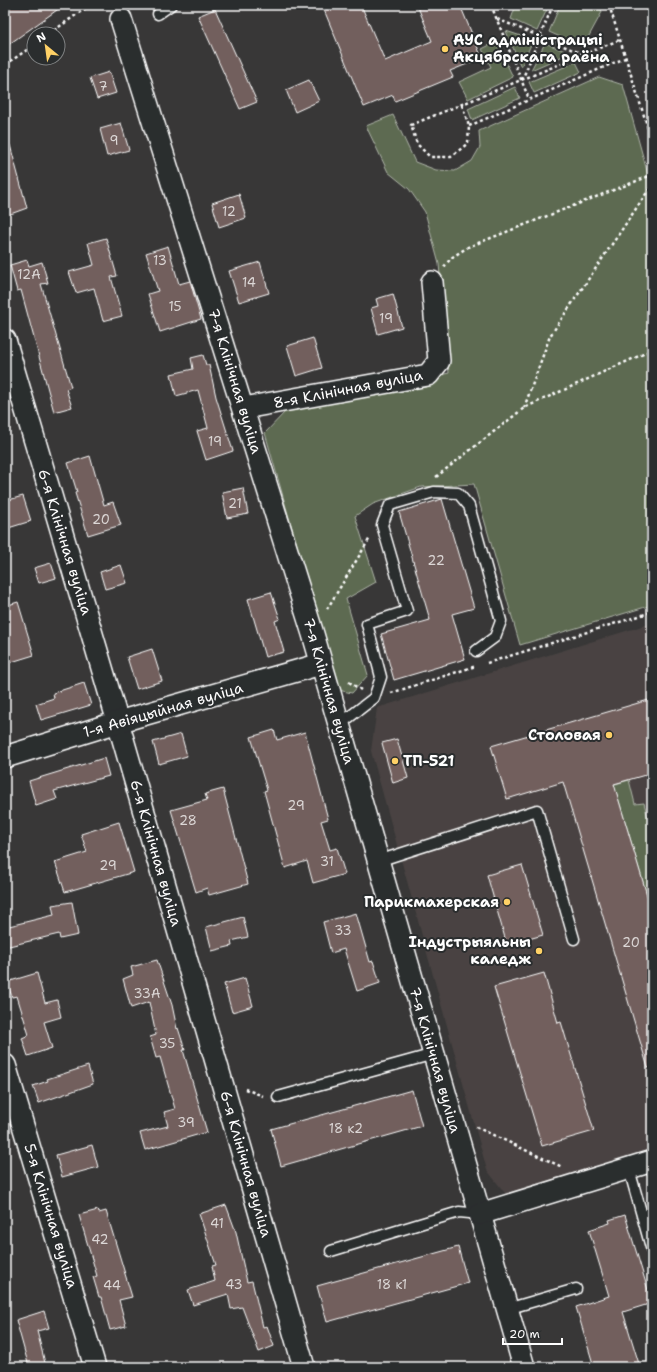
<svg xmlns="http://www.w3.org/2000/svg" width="657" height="1372" viewBox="0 0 657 1372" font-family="'Shantell Sans',sans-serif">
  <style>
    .built { fill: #494342 }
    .green { fill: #5d6a51; stroke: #aeb4a8 }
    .building { fill: #725f5d; stroke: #fff }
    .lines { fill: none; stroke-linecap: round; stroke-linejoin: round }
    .lane-casing { stroke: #fff; stroke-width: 13 }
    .street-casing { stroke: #fff; stroke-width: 24 }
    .path { stroke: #fff; stroke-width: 2.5; stroke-dasharray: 3 3; stroke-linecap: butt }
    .lane { stroke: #2a2d2e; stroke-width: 10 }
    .street { stroke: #2a2d2e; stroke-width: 21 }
    .poi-dot { fill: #ffd166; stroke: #2a2d2e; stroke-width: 1.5 }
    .labels { text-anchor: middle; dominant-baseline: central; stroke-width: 4; stroke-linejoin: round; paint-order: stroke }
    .number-label { font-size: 13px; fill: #dcd7d6 }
    .poi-label { font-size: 15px; font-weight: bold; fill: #fff; stroke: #2a2d2e; text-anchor: end }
    .street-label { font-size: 15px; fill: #fff; stroke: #2a2d2e }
  </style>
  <rect width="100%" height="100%" fill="#383737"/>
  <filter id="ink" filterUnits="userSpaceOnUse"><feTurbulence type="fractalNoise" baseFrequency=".025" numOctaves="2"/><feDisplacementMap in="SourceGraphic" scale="8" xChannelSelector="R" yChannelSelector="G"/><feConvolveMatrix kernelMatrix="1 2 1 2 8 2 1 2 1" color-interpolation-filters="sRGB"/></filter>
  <g filter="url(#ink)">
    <path class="built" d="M652,623V1151L508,1197L487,1170L371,751L377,708Z"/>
    <g class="green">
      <path d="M516,5H549L537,31L511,19Z"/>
      <path d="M560,5H599L602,12L583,47L549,32Z"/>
      <path d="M506,31L533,40L521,67Z"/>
      <path d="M496,42L513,77L468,99L459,82L491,67L482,49Z"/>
      <path d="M545,43L570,53L531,70Z"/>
      <path d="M576,62L581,72L534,93L529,82Z"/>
      <path d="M599,77L623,85L652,189V605L520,645L474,484L421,487L373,504L355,516L376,582L346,599L368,675L352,693L338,690L265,433L286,411L449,373L439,264L425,212L409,189L388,172L366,126L393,115L415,162L436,170L455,171L472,161L480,147L479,131Z"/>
      <path d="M515,87L520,98L472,120L468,109Z"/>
      <path d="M629,780L635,804L644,803L648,818L652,817V912L617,794L605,787Z"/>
    </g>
    <g class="building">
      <path d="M5,5H64L5,47Z"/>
      <path d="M322,5H361L385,61L432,41L417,5H460L482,58L450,71L453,77L395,101L393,95L364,107Z"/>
      <path d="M215,9L257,102L240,109L198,16Z"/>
      <path d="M109,72L116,93L97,99L90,78Z"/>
      <path d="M309,80L319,101L295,112L286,90Z"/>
      <path d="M121,123L129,150L107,156L100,129Z"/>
      <path d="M10,145L27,208L5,216V146Z"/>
      <path d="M239,194L246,218L219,227L212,203Z"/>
      <path d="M106,238L117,276L111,277L122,316L103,321L94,288L76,293L69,272L94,265L88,243Z"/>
      <path d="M168,246L179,284L190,281L201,319L160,332L148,294L158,291L146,253Z"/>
      <path d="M27,260L29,266L42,262L48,283L41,284L71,387L66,389L72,407L54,412L21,290L17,291L10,265Z"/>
      <path d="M260,262L269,293L239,302L229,271Z"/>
      <path d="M393,294L402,327L378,334L371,308L378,306L376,299Z"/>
      <path d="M313,338L322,368L296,376L287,346Z"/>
      <path d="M203,355L206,365H209L216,397L233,451L206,460L197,431L208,428L198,390L176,396L171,374L193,369L191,358Z"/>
      <path d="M90,456L104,505L113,502L121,525L88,535L75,493L77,492L68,463Z"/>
      <path d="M243,488L248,514L227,518L222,492Z"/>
      <path d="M23,496L31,521L5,529V501Z"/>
      <path d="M442,499L474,608L452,614L465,659L394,680L381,634L430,620L399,512Z"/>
      <path d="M51,563L56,578L39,583L34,568Z"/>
      <path d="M121,565L127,583L105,589L100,572Z"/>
      <path d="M271,592L280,619L275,621L284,652L265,657L248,599Z"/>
      <path d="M18,602L34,655L5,664V606Z"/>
      <path d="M152,649L162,681L137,689L127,657Z"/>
      <path d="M84,683L91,705L41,720L36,704L54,698L53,693Z"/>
      <path d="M652,699V773L614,784L652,912V1067L648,1068L563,782L507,799L491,746Z"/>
      <path d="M274,730L277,740L305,732L328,819L321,821L330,850L337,848L345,874L313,883L307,861L285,868L264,791L267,790L251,737Z"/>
      <path d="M181,734L187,756L159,764L153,742Z"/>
      <path d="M397,739L408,778L393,783L382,743Z"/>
      <path d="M104,758L109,776L54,791L57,799L36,806L29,781Z"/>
      <path d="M223,789L248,884L209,895L207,888L196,892L171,810L207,800L205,794Z"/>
      <path d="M119,822L134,872L65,892L55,862L87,852L81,834Z"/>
      <path d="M522,865L543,935L507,945L487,875Z"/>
      <path d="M72,902L78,935L60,939L59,934L5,947V927L54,915L52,905Z"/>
      <path d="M356,913L370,962L373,961L380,983L357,991L344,949L331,953L323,922Z"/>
      <path d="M243,917L248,937L231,941L232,946L212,951L206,927Z"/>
      <path d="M157,960L172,1005L177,1029L178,1028L185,1050H183L207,1132L145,1150L140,1133L168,1126L164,1112L175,1109L160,1057L156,1058L150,1037L156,1035L149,1002L131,1008L123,979L133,975L131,967Z"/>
      <path d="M37,973L45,1003L57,1000L61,1017L44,1022L52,1048L28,1056L22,1038L29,1035L17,996L12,997L7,982Z"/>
      <path d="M544,973L558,1023L561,1022L594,1131L542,1146L494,987Z"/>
      <path d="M245,978L253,1006L232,1012L224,984Z"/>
      <path d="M88,1066L93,1084L39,1103L33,1086L48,1081L47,1079Z"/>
      <path d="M412,1090L422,1126L281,1166L271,1129Z"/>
      <path d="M92,1145L98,1167L62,1177L56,1155Z"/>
      <path d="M226,1205L236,1232L247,1282L252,1281L263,1327L267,1326L274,1346L259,1352L242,1307L231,1309L228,1294L193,1305L188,1290L215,1281L212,1266L216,1265L199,1214Z"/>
      <path d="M98,1210L99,1213L106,1211L132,1297L119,1300L126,1326L110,1330L101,1297H99L93,1277L97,1276L79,1215Z"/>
      <path d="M625,1215L652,1303L623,1312L640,1367H594L576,1307L609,1296L589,1230L610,1223L609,1220Z"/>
      <path d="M458,1247L468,1283L327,1322L317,1286Z"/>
      <path d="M44,1311L49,1328L37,1331L46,1367H29L16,1320Z"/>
    </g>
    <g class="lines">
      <defs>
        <g id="lane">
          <path d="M158,14L171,5"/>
          <path d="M339,725L374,698L381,677L367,624L407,611L382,525L390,505L434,492L458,493L469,506L501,621L495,637L476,651"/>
          <path d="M378,861L537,810L574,939"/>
          <path d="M278,1097L434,1054"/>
          <path d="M629,1169L652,1251"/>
          <path d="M331,1251L459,1212L480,1214"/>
          <path d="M507,1309L576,1289"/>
        </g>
        <g id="street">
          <path d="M121,19L313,634L524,1367"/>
          <path d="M5,340L118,722L304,1367"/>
          <path d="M244,408L428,375L439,361L432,282"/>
          <path d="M5,757L118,722L321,664"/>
          <path d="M5,1065L95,1367"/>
          <path d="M480,1214L652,1161"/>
        </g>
      </defs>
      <use href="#lane" class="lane-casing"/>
      <use href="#street" class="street-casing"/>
      <g class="path">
        <path d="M491,5L529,99"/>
        <path d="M609,5L652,141"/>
        <path d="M497,19L583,54"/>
        <path d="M49,34L90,5"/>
        <path d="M5,65L34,45"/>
        <path d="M522,80L553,5"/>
        <path d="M462,105L469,126L468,143L451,157H430L417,144L411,125L619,40"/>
        <path d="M469,126L625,58"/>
        <path d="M444,267L451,258L468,247L652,175"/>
        <path d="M524,408L550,336L652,185"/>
        <path d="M436,477L524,408L652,350"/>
        <path d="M327,609L370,538"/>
        <path d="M487,663L652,612"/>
        <path d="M349,682L361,690"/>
        <path d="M391,693L476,666"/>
        <path d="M245,1089L263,1096"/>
        <path d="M476,1127L562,1167"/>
      </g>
      <use href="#lane" class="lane"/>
      <use href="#street" class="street"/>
    </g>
  </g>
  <g class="poi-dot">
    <circle cx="445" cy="49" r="4"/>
    <circle cx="609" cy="735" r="4"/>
    <circle cx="395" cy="761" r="4"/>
    <circle cx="507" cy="902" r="4"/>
    <circle cx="539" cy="951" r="4"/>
  </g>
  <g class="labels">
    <g class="number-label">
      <text x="103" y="86">7</text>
      <text x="114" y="140">9</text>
      <text x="229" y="211">12</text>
      <text x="160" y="260">13</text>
      <text x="29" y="274">12А</text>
      <text x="249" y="282">14</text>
      <text x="175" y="306">15</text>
      <text x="386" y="318">19</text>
      <text x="215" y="441">19</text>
      <text x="235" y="503">21</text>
      <text x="101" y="519">20</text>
      <text x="436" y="560">22</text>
      <text x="296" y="805">29</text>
      <text x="188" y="820">28</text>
      <text x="327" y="861">31</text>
      <text x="108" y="865">29</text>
      <text x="343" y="930">33</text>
      <text x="631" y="942">20</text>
      <text x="147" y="993">33А</text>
      <text x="167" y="1043">35</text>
      <text x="186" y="1122">39</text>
      <text x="346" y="1128">18 к2</text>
      <text x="217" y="1223">41</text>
      <text x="100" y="1239">42</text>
      <text x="234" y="1284">43</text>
      <text x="392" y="1284">18 к1</text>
      <text x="112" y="1285">44</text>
    </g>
    <g class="poi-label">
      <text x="453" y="40" text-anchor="start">АУС адміністрацыі<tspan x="453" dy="17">Акцябрскага раёна</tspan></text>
      <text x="601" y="735">Столовая</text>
      <text x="403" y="761" text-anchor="start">ТП-521</text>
      <text x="499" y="902">Парикмахерская</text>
      <text x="531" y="942">Індустрыяльны<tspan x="531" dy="17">каледж</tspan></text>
    </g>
    <g class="street-label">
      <text transform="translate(235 381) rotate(73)">7-я Клінічная вуліца</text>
      <text transform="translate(348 389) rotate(-11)">8-я Клінічная вуліца</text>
      <text transform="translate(65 542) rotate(73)">6-я Клінічная вуліца</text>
      <text transform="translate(329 691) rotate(74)">7-я Клінічная вуліца</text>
      <text transform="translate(163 710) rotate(-16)">1-я Авіяцыйная вуліца</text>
      <text transform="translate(156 853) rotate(74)">6-я Клінічная вуліца</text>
      <text transform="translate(435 1060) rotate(74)">7-я Клінічная вуліца</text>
      <text transform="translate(246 1164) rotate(74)">6-я Клінічная вуліца</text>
      <text transform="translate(51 1216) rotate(73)">5-я Клінічная вуліца</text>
    </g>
  </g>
  <rect width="657" height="1372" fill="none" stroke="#2a2d2e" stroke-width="20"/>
  <rect x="10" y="10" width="637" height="1352" fill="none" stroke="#fff" stroke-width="1.5" filter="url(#ink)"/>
  <g transform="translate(46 46) rotate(331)"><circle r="19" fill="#2a2d2e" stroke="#7f8182"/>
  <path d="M0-3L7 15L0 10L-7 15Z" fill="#ffd166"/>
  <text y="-6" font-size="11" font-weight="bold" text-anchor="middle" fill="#ffffff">N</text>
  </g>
  <path d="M503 1338v6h59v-6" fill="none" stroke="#ffffff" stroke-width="2"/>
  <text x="509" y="1338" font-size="12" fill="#ffffff" stroke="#2a2d2e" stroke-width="3" paint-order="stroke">20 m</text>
</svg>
